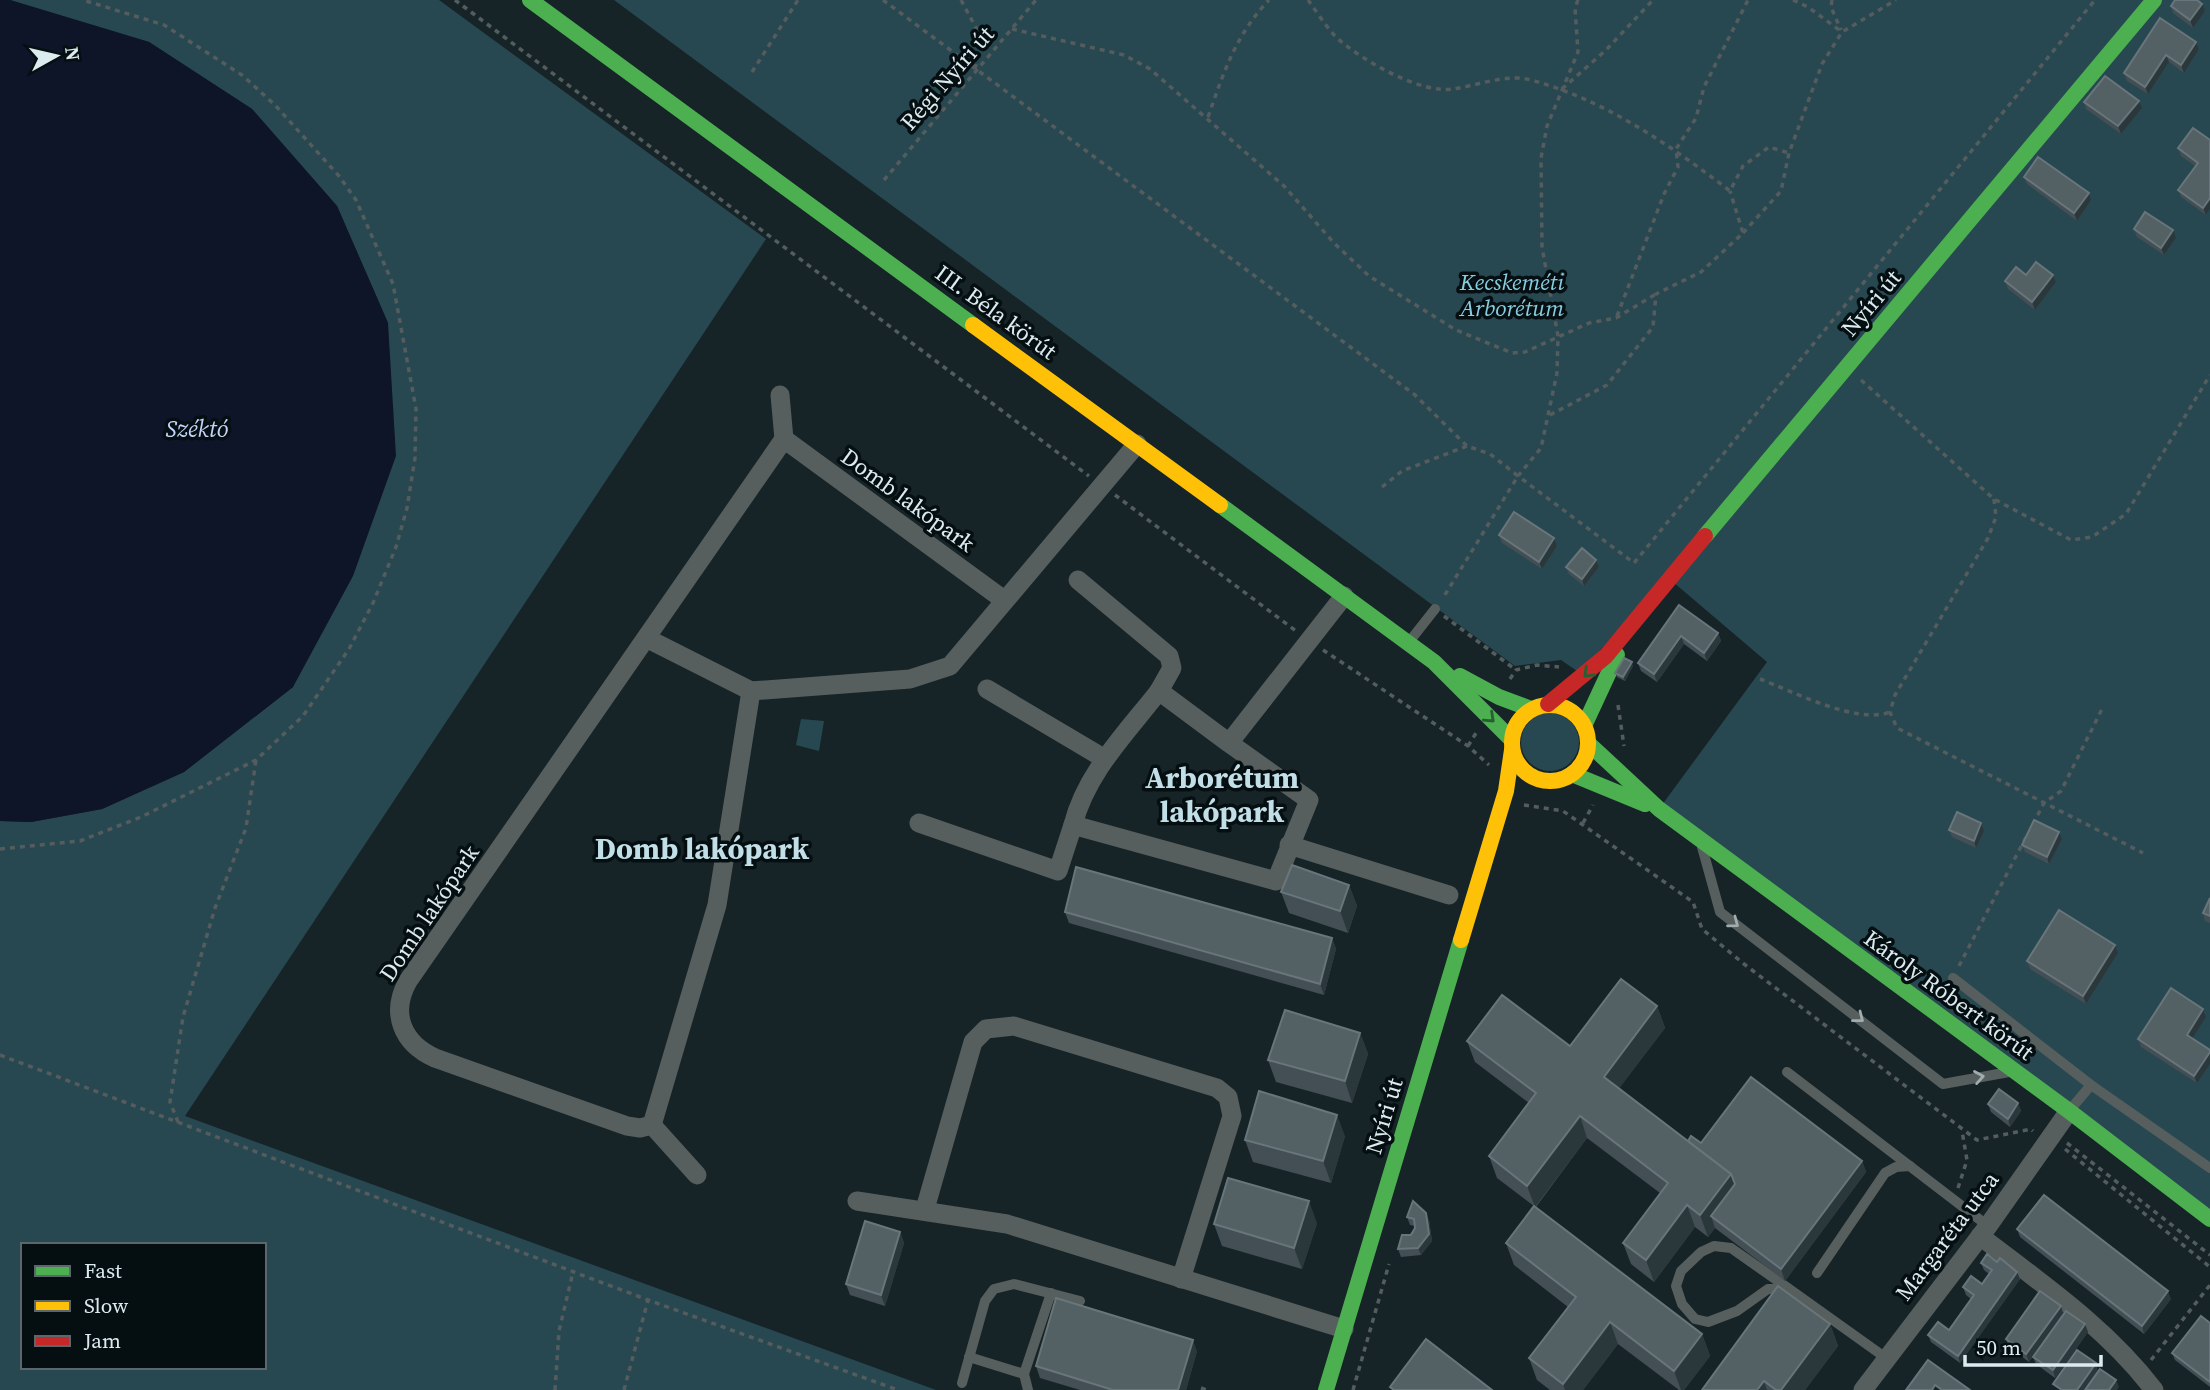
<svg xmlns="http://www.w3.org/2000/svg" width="2210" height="1390" viewBox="0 0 2210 1390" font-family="'Source Serif 4',serif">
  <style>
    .green { fill: #284851; fill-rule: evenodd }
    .water { fill: #0e1529 }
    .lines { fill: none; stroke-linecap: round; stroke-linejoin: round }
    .path { stroke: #545c5e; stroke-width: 3.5; stroke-dasharray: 5 5; stroke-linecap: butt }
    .lane { stroke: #575f5e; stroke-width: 10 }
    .street { stroke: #575f5e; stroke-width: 19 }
    .fast { stroke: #4caf50; stroke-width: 16 }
    .slow { stroke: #ffc107; stroke-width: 16 }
    .jam { stroke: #c62828; stroke-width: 16 }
    .wall { fill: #434f54 }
    .shaded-wall { fill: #2a373b }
    .building { fill: #536064; stroke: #68757a; stroke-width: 2 }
    .oneway { stroke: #285f31 }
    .oneway2 { stroke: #a0acae }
    .labels { text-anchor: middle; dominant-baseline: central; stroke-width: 7; stroke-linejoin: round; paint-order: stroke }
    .street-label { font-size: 23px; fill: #dcebef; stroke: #050f12 }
    .park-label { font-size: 23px; font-style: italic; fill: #88cde0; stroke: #050f12 }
    .water-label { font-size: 24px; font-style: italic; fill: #c5d4fd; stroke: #050f12 }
    .district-label { font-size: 30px; font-weight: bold; fill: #c2dfe8; stroke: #050f12 }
  </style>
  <rect width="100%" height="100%" fill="#162428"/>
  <g class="green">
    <path d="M10,0H439L766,239L185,1116L936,1390H0V821L31,822L102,809L184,772L293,687L388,323L337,206L252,109L149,42ZM23,1245H264V1367H23Z"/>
    <path d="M614,0H2210V1219L1659,809L1767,662L1666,576L1580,673L1561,660L1515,666Z"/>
    <circle cx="1550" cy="742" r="29"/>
    <path d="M801,719L824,721L819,751L796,745Z"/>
  </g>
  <path class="water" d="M0,0H10L149,42L252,109L337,206L388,323L396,456L353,576L293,687L184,772L102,809L31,822L0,821Z"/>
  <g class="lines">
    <g class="path">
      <path d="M455,0L1089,476"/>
      <path d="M883,0L1415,395L1467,446L1490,454L1518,476L1443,598"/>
      <path d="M961,0L982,39L975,69"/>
      <path d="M1308,0C1317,12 1326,27 1337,38C1360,59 1420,94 1452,89C1477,86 1506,73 1531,80C1605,100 1670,145 1730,191L1743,166L1769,147L1789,153"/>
      <path d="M1578,0L1575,8L1578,52L1547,126L1541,158L1542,247L1558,336L1557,373L1541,448L1518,476L1634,563L2095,0"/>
      <path d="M1793,0L1808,7L1842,32"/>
      <path d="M1832,0L1831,7L1841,30"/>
      <path d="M1012,29L1124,55L1150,69L1284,186L1334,243L1369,276L1456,330L1512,353L1525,352L1589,323L1616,318L1656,294"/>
      <path d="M752,72L798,0"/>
      <path d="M1562,89L1606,50L1653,0"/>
      <path d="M1208,117C1223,74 1236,34 1269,0"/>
      <path d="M884,180L1036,0"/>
      <path d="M1743,233L1781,191L1789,153L1822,64L1842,32L1896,0"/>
      <path d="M1617,316L1664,194L1678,167L1676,149L1696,118L1704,87L1748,0"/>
      <path d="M1861,380L1994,499L2071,540L2092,537L2126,514L2210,375"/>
      <path d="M1550,415L1607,385L1653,327L1656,294L1701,272L1743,233L1730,191"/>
      <path d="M1382,487L1402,471L1467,446"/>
      <path d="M1115,495L1296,631"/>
      <path d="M1994,499L1996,517L1988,538L1895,695L1890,712L1897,728L2143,853"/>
      <path d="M1444,616L1516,670"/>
      <path d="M1323,650L1468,746L1489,765"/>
      <path d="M1510,679L1516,670L1537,665L1559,667"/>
      <path d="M1760,679C1792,691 1857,725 1890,712"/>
      <path d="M1618,705L1624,746"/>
      <path d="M1468,746L1476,733"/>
      <path d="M1524,805L1563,811L1693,902L1702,929L1744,964L1977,1140L2031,1129L2033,1131"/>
      <path d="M1583,823L1593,805"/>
      <path d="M2033,824L2044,803L2061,791L2103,707"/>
      <path d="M0,849L80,841L141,817L256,760L303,716L349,649L373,603L396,547L407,508L415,458L416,409L393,284L356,200L339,176L275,105L242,75L164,25L83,0"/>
      <path d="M1959,966L2026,837"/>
      <path d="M0,1055L648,1300L898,1390"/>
      <path d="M178,1122L170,1102L183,1017L215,908L246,828L256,760"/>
      <path d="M2067,1143L2210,1255"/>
      <path d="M2065,1149L2210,1267"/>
      <path d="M1958,1188L1967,1160L1962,1131"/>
      <path d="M2151,1360L2210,1285"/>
      <path d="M1201,1388L1207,1390"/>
      <path d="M555,1390L559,1331L573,1272"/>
      <path d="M624,1390L648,1300"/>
      <path d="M1353,1390L1389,1264"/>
    </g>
    <g class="lane">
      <path d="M1409,642L1435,609"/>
      <path d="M1702,847L1720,912L1943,1084L2009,1072"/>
      <path d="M1953,978L2091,1085L2069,1111"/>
      <path d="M1787,1072L1988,1226"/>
      <path d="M2091,1085L2210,1168"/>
      <path d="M1817,1273L1885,1173L1896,1167L1910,1166"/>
      <path d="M1788,1288L1768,1289L1737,1311L1708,1322L1695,1319L1682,1304L1676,1286L1681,1271L1701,1252L1714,1246L1731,1248L1788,1288L1886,1358"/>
      <path d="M969,1357L1024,1374L1028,1390"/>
      <path d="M1024,1374L1051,1293"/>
      <path d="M962,1383L985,1301L994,1289L1014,1284L1080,1301"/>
    </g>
    <g class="street">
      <path d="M780,395L784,439"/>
      <path d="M1078,580L1169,656L1172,668L1159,691"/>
      <path d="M1004,600L784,439L408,981C390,1013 402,1043 435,1058L627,1126L640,1128L652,1125L717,905L751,691L910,679L950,666L1137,444"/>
      <path d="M648,639L751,691"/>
      <path d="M987,689L1105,759"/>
      <path d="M1229,743L1159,691C1127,732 1086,773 1073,825L1276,881L1309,800L1229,743L1344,596"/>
      <path d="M919,823L1058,871L1073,825"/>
      <path d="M1289,845L1449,895"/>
      <path d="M652,1125L697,1175"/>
      <path d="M857,1201L1007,1224L1344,1329"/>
      <path d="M925,1209L973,1042L986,1029L1014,1026L1217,1088L1228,1097L1232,1116L1181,1279"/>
      <path d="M1980,1236C2041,1283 2107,1328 2154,1390"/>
      <path d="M1863,1390L1988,1226L2069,1111"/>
    </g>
    <g class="fast">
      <path d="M530,0L973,325"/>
      <path d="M1220,505L1434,662L1511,739"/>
      <path d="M1705,536L2154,0"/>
      <path d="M1460,676L1499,697L1531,709"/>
      <path d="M1584,726L1617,655"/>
      <path d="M1588,743L1659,809L2069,1111L2210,1219"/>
      <path d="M1572,774L1645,804"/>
      <path d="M1326,1390L1461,940"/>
    </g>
    <g class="slow">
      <path d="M973,325L1220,505"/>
      <circle cx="1550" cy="743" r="38"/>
      <path d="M1461,940L1506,791L1512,750"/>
    </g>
    <path class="jam" d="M1548,704L1606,656L1705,536"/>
  </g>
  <g class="wall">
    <path d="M2171,6L2205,11L2193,28L2173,13Z"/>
    <path d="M2196,42L2199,49L2184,73L2169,62L2148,94L2127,81L2124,73Z"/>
    <path d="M2139,101L2142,108L2121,134L2086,109L2084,102Z"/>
    <path d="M2210,140V209L2206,215L2181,197L2178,190L2195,166L2181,156L2178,148Z"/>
    <path d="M2024,177L2089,193L2091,200L2077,221L2027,184Z"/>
    <path d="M2134,229L2176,238L2164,255L2137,237Z"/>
    <path d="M2026,275H2053L2056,282L2035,310L2008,289L2005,281Z"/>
    <path d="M1499,535L1554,538L1557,546L1542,569L1502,543Z"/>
    <path d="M1596,560L1599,567L1584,586L1569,574L1566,567Z"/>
    <path d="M1679,605L1718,633L1721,641L1707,661L1684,644L1657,682L1641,671L1638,663Z"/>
    <path d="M1633,666L1625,681L1617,677L1615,673Z"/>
    <path d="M1981,823L1984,831L1976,848L1952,837L1949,830Z"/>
    <path d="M2059,832L2062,839L2049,864L2025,852L2022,845Z"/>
    <path d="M1349,885L1357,906L1348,933L1289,913L1281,892Z"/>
    <path d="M2210,898V923L2205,921L2203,913Z"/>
    <path d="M1065,912L1332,938L1336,949L1324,995L1069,923Z"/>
    <path d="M2118,953L2086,1004L2030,969L2027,961Z"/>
    <path d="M1657,1006L1665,1028L1619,1088L1688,1141L1862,1161L1866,1172L1785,1281L1715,1228L1708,1237L1695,1227L1654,1282L1631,1264L1623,1243L1660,1193L1587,1138L1536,1207L1702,1334L1710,1356L1684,1390H1679L1618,1344L1583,1390H1550L1537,1380L1529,1358L1568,1307L1514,1265L1506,1243L1534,1206L1497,1178L1489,1156L1529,1103L1475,1062L1467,1041L1570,1046Z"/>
    <path d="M2203,1009L2206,1017L2192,1038L2210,1050V1064L2197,1083L2141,1047L2138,1039Z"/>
    <path d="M1360,1033L1368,1054L1352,1103L1276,1082L1268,1060Z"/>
    <path d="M2018,1103L2021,1111L2010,1127L1991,1112L1988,1104Z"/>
    <path d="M1345,1136L1331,1183L1253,1162L1245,1140Z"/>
    <path d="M1407,1217L1429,1220L1432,1241L1421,1255L1401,1257L1398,1249L1415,1228V1226L1410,1225Z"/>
    <path d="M1317,1223L1302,1269L1222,1246L1214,1224Z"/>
    <path d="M2017,1229L2171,1299L2144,1334L2020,1237Z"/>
    <path d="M900,1232L904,1243L885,1306L850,1295L846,1284Z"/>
    <path d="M1997,1262L2017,1272L2020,1279L1960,1363L1931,1342L1928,1335L1949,1330L1971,1299L1966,1295L1963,1287L1982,1284L1989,1274L1984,1270L1981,1263Z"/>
    <path d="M2063,1313L2029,1362L2009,1347L2006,1339Z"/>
    <path d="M2210,1323V1387L2175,1360L2172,1353Z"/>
    <path d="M1830,1324L1838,1346L1805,1390H1702Z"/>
    <path d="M2085,1324L2088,1332L2055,1378L2036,1364L2033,1357Z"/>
    <path d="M1197,1351L1186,1390H1080L1040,1378L1036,1366Z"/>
  </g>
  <g class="shaded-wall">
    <path d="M2202,4L2205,11L2193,28L2190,20Z"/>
    <path d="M2196,42L2199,49L2184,73L2181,65Z"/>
    <path d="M2166,55L2169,62L2148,94L2145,87Z"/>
    <path d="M2139,101L2142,108L2121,134L2118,126Z"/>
    <path d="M2089,193L2091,200L2077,221L2074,213Z"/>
    <path d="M2210,198V209L2206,215L2203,208Z"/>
    <path d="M2173,230L2176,238L2164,255L2161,248Z"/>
    <path d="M2053,275L2056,282L2035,310L2032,302Z"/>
    <path d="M1554,538L1557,546L1542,569L1539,562Z"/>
    <path d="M1596,560L1599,567L1584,586L1582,579Z"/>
    <path d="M1718,633L1721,641L1707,661L1704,653Z"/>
    <path d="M1681,636L1684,644L1657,682L1654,674Z"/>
    <path d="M1632,662L1633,666L1625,681L1623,677Z"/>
    <path d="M1981,823L1984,831L1976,848L1974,841Z"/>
    <path d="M2059,832L2062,839L2049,864L2047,857Z"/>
    <path d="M1349,885L1357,906L1348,933L1340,911Z"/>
    <path d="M1332,938L1336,949L1324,995L1320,984Z"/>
    <path d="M2115,945L2118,953L2086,1004L2083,996Z"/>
    <path d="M1657,1006L1665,1028L1612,1098L1604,1077Z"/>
    <path d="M2203,1009L2206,1017L2190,1042L2187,1035Z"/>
    <path d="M1360,1033L1368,1054L1352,1103L1345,1081Z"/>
    <path d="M2210,1052V1064L2197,1083L2194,1076Z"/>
    <path d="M2018,1103L2021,1111L2010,1127L2008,1119Z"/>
    <path d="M1337,1115L1345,1136L1331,1183L1323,1161Z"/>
    <path d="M1580,1116L1587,1138L1535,1207L1527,1186Z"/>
    <path d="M1862,1161L1866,1172L1785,1281L1781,1269Z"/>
    <path d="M1731,1174L1739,1195L1711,1216L1715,1228L1708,1237L1700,1215Z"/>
    <path d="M1309,1201L1317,1223L1302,1269L1294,1248Z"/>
    <path d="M1687,1205L1695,1227L1654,1282L1646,1260Z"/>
    <path d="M1426,1213L1429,1220L1432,1241L1421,1255L1418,1248Z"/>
    <path d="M900,1232L904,1243L885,1306L881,1295Z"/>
    <path d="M2017,1272L2020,1279L1960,1363L1958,1356Z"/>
    <path d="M2168,1291L2171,1299L2144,1334L2142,1326Z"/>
    <path d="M2061,1306L2063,1313L2029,1362L2026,1354Z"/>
    <path d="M1610,1322L1618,1344L1583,1390H1565L1563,1384Z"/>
    <path d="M1830,1324L1838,1346L1805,1390H1781Z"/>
    <path d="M2085,1324L2088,1332L2055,1378L2053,1370Z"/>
    <path d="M1702,1334L1710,1356L1684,1390H1681L1674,1371Z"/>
    <path d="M1193,1340L1197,1351L1186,1390H1178Z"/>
    <path d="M2096,1363L2098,1371L2085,1390H2077Z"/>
    <path d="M2116,1380L2119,1387L2117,1390H2109Z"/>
    <path d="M1764,1381L1767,1390H1757Z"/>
  </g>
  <g class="building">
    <path d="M2175,0H2197L2202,4L2190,20L2171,6Z"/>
    <path d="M2160,18L2196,42L2181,65L2166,55L2145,87L2124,73Z"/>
    <path d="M2105,76L2139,101L2118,126L2084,102Z"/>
    <path d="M2193,128L2210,140V198L2203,208L2178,190L2198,163L2178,148Z"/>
    <path d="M2038,157L2089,193L2074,213L2024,177Z"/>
    <path d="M2145,212L2173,230L2161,248L2134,229Z"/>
    <path d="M2036,262L2053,275L2032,302L2005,281L2016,267L2026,275Z"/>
    <path d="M1514,512L1554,538L1539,562L1499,535Z"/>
    <path d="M1582,548L1596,560L1582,579L1566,567Z"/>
    <path d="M1679,605L1718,633L1704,653L1681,636L1654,674L1638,663Z"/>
    <path d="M1624,658L1632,662L1623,677L1615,673Z"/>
    <path d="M1957,812L1981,823L1974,841L1949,830Z"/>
    <path d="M2034,820L2059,832L2047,857L2022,845Z"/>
    <path d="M1292,865L1349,885L1340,911L1281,892Z"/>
    <path d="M1076,867L1332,938L1320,984L1065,912Z"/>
    <path d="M2210,898V916L2203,913Z"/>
    <path d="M2059,910L2115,945L2083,996L2027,961Z"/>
    <path d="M1621,979L1657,1006L1604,1077L1731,1174L1700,1215L1687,1205L1646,1260L1623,1243L1668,1183L1580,1116L1527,1186L1489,1156L1536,1093L1467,1041L1502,995L1570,1046Z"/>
    <path d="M2171,988L2203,1009L2187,1035L2210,1050V1052L2194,1076L2138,1039Z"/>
    <path d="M1285,1010L1360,1033L1345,1081L1268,1060Z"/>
    <path d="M1751,1077L1862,1161L1781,1269L1711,1216L1735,1184L1731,1174L1688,1141L1691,1136L1701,1143Z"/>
    <path d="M1999,1089L2018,1103L2008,1119L1988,1104Z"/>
    <path d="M1259,1091L1337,1115L1323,1161L1245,1140Z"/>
    <path d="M1228,1178L1309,1201L1294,1248L1214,1224Z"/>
    <path d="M2044,1195L2168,1291L2142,1326L2017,1229Z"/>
    <path d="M1413,1201L1426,1213L1429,1234L1418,1248L1398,1249L1402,1235H1411L1415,1228L1414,1219L1407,1217Z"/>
    <path d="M1534,1206L1702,1334L1674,1371L1610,1322L1563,1384L1529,1358L1576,1297L1506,1243Z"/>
    <path d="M865,1221L900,1232L881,1295L846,1284Z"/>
    <path d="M1987,1254L1997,1262L2000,1258L2017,1272L1958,1356L1928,1335L1938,1322L1949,1330L1974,1295L1963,1287L1971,1276L1982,1284L1992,1270L1981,1263Z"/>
    <path d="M1778,1286L1830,1324L1781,1390H1776L1764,1381L1757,1390H1702Z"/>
    <path d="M2040,1291L2061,1306L2026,1354L2006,1339Z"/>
    <path d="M1056,1298L1193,1340L1178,1390H1113L1036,1366Z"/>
    <path d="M2066,1311L2085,1324L2053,1370L2033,1357Z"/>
    <path d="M2201,1316L2210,1323V1382L2172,1353Z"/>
    <path d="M1426,1339L1492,1390H1394L1390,1387Z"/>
    <path d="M2077,1350L2096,1363L2077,1390H2062L2053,1384Z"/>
    <path d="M1928,1360L1970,1390H1942L1935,1385L1932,1390H1906Z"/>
    <path d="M2100,1369L2116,1380L2109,1390H2085Z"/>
  </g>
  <defs><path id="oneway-chevron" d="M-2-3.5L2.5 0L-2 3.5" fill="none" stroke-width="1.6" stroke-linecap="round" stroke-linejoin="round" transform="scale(1.75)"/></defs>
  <g class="oneway">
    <use href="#oneway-chevron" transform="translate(1588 673) rotate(136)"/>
    <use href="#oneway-chevron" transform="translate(1490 718) rotate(43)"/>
  </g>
  <g class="oneway2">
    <use href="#oneway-chevron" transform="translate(1734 923) rotate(37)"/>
    <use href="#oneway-chevron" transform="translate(1859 1018) rotate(38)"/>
    <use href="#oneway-chevron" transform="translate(1979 1077) rotate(-10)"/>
  </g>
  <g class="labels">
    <g class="street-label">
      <text transform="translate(947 78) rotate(-49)">Régi Nyíri út</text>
      <text transform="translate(1871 303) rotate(-50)">Nyíri út</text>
      <text transform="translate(996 312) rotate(36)">III. Béla körút</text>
      <text transform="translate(908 500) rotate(36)">Domb lakópark</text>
      <text transform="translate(429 913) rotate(-56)">Domb lakópark</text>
      <text transform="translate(1949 995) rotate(36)">Károly Róbert körút</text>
      <text transform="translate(1384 1116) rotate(-73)">Nyíri út</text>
      <text transform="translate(1947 1236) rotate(-53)">Margaréta utca</text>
    </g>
    <g class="park-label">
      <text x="1512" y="282">Kecskeméti<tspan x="1512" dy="26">Arborétum</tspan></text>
    </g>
    <g class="water-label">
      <text x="197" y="428">Széktó</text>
    </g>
    <g class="district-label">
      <text x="1222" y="777">Arborétum<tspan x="1222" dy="34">lakópark</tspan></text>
      <text x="702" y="848">Domb lakópark</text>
    </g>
  </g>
  <rect x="21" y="1243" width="245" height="126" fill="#050f12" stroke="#5b676a" stroke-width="2"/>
  <rect x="35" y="1266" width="35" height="10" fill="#4caf50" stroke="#5b676a" stroke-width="2"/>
  <text x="84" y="1278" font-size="21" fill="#dcebef">Fast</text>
  <rect x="35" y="1301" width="35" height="10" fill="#ffc107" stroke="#5b676a" stroke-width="2"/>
  <text x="84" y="1313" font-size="21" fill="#dcebef">Slow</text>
  <rect x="35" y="1336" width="35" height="10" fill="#c62828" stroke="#5b676a" stroke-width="2"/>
  <text x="84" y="1348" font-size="21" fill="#dcebef">Jam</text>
  <g transform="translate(56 56) rotate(82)" stroke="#050f12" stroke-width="5" paint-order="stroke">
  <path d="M0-5L12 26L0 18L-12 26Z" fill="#dcebef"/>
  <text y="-10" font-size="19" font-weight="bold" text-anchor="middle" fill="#dcebef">N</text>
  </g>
  <path d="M1965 1355v10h136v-10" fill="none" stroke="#dcebef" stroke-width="3.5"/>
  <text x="1976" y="1355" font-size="21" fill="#dcebef" stroke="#050f12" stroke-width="5" paint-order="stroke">50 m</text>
</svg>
